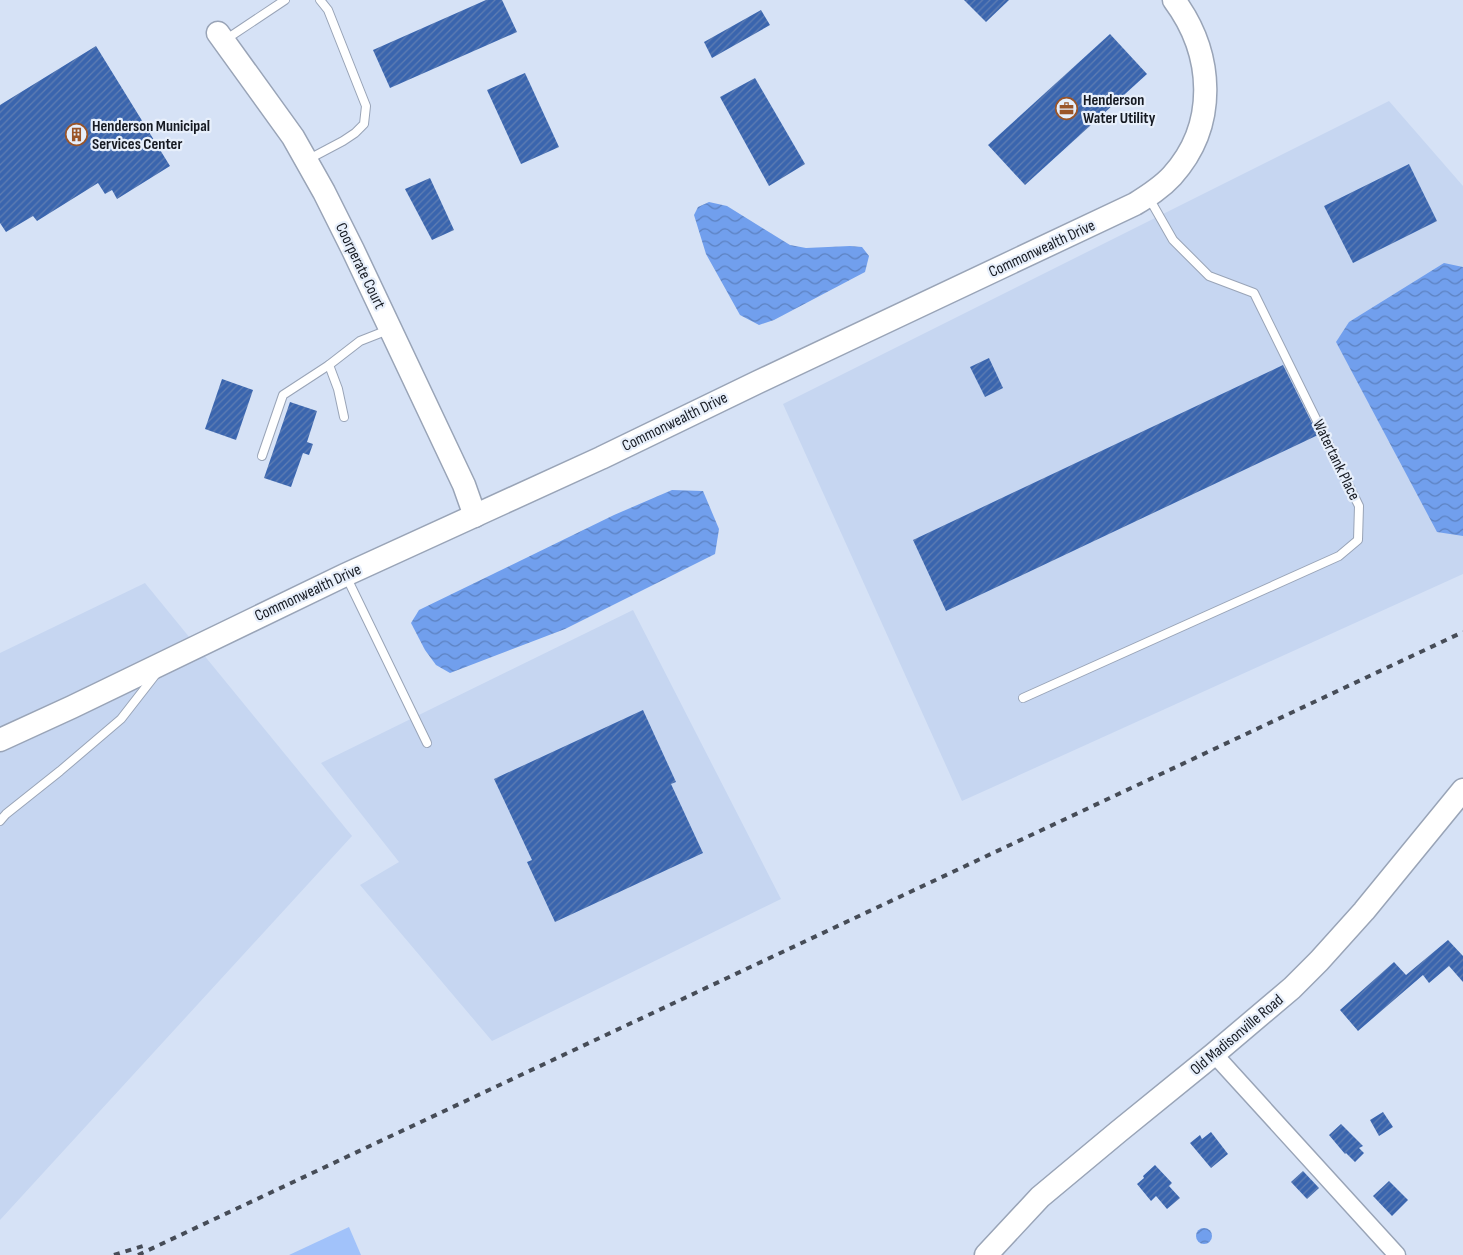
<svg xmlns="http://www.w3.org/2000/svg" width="1463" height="1255" viewBox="0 0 1463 1255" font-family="'Sofia Sans Condensed',sans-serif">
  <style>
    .built { fill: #c6d6f1 }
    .pitch { fill: #a1c2fa }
    .water { fill: url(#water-waves) }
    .building { fill: url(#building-hatch) }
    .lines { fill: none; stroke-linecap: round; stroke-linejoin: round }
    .lane-casing { stroke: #99a4b7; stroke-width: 10 }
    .street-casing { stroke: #99a4b7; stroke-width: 19 }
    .secondary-casing { stroke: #99a4b7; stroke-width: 25 }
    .lane { stroke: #fff; stroke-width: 8 }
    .street { stroke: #fff; stroke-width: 16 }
    .secondary { stroke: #fff; stroke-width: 22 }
    .rail { stroke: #464c57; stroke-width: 4; stroke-dasharray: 6 6; stroke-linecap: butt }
    .labels { text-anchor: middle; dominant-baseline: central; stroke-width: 4.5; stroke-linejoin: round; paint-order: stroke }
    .poi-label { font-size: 16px; font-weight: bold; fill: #161a22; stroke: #e7effb; text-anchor: start }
    .street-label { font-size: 16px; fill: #161a22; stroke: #e7effb }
  </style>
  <defs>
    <pattern id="water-waves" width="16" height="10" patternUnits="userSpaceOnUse" patternTransform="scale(1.25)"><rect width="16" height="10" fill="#719fed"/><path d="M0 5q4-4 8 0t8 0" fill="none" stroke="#5c81c0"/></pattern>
    <pattern id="building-hatch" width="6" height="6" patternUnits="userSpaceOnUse" patternTransform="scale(1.25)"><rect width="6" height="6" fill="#3a65ae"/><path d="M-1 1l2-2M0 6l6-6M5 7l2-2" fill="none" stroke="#607eb2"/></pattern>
  </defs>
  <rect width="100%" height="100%" fill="#d6e2f6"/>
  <g class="built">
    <path d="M1389,101L1463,186V574L962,801L783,404Z"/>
    <path d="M145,583L352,836L0,1220V653Z"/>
    <path d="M633,610L781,899L492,1041L360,885L399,862L321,763Z"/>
  </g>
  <path class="pitch" d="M349,1227L361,1255H289Z"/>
  <g class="water">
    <path d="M709,202L727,206L790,245L806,248L850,246L862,247L869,256L865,272L774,320L759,325L740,315L706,254L694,215L698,207Z"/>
    <path d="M1444,263L1463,267V536L1437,532L1336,342L1349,322Z"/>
    <path d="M672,490L703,491L719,529L715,554L565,629L450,673L436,665L425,650L411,623L419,610L614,515Z"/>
    <circle cx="1204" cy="1236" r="8"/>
  </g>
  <g class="building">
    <path d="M486,0H502L517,32L390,88L373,50Z"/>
    <path d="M964,0H1009L986,22Z"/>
    <path d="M761,10L770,25L712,58L704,42Z"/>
    <path d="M1110,34L1147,74L1025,185L988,145Z"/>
    <path d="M96,46L170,166L117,199L112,190L105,194L98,183L37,221L33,216L6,232L0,223V105Z"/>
    <path d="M525,73L559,147L521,164L487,90Z"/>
    <path d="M755,78L805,164L769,186L720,97Z"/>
    <path d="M1409,164L1437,221L1353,263L1324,206Z"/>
    <path d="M430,178L454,230L432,240L405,189Z"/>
    <path d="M989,358L1003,388L985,397L970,367Z"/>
    <path d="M1283,365L1318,435L946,611L913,540Z"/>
    <path d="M222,379L253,390L236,440L205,429Z"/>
    <path d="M290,402L317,411L307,442L313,444L309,455L303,453L291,487L264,478Z"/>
    <path d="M643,710L676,782L671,784L703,853L555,922L527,862L532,860L494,779Z"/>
    <path d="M1448,940L1463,956V982L1449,966L1429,983L1423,975L1358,1031L1340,1010L1394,962L1406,975Z"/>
    <path d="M1383,1112L1393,1127L1379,1136L1370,1120Z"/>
    <path d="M1341,1124L1363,1146L1359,1148L1364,1153L1355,1162L1346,1153L1345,1154L1329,1135Z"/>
    <path d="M1211,1132L1228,1154L1211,1168L1190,1143L1200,1135L1202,1139Z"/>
    <path d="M1155,1165L1172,1183L1169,1186L1180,1198L1167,1209L1156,1196L1151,1201L1137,1184L1144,1178L1143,1176Z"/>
    <path d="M1303,1171L1319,1188L1307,1199L1291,1182Z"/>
    <path d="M1389,1181L1408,1200L1392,1216L1373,1196Z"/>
  </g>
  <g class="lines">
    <defs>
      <g id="lane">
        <path d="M225,40L285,0"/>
        <path d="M309,159L343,141L355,133L364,124L366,106L328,10L320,0"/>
        <path d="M344,417L338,389L329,365L360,341L388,330"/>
        <path d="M262,456L283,395L329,365"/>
        <path d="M346,576L427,743"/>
        <path d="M1023,698L1339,556L1358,540L1359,506L1254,293L1209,276L1173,240L1149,198"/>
        <path d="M0,821L6,814L60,771L121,719L156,674"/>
      </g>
      <path id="street" d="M1214,1054L1397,1255"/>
      <g id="secondary">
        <path d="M218,33L293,137L324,192L353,250L464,485L475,516"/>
        <path d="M0,740L72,707L345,575L601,458L758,382L1135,204C1148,196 1161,188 1172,176C1218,125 1214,54 1174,0"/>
        <path d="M986,1255L1040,1197L1118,1132L1214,1054L1292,988L1319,961L1364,911L1463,790"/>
      </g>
    </defs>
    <use href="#lane" class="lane-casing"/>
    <use href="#street" class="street-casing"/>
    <use href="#secondary" class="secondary-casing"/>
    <use href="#lane" class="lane"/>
    <use href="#street" class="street"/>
    <use href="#secondary" class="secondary"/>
    <g class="rail">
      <path d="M114,1255L146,1245"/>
      <path d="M138,1255L1463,632"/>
    </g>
  </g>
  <defs>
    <symbol id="office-ring" viewBox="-11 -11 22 22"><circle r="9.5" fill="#e7effb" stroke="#9a5529" stroke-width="1.5"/><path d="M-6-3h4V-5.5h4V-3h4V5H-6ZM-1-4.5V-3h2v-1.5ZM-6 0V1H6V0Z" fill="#9a5529"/></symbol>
    <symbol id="building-ring" viewBox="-11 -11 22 22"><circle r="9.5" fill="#e7effb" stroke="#9a5529" stroke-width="1.5"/><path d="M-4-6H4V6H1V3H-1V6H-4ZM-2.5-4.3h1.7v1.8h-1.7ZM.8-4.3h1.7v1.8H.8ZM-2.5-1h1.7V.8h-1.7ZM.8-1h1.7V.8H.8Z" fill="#9a5529"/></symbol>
  </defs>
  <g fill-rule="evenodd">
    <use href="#office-ring" x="1054" y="96" width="25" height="25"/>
    <use href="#building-ring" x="64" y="122" width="25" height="25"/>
  </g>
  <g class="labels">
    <g class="poi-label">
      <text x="1083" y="100">Henderson<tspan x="1083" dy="18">Water Utility</tspan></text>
      <text x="92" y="126">Henderson Municipal<tspan x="92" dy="18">Services Center</tspan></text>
    </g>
    <g class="street-label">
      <text transform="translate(1042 249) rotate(-25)">Commonwealth Drive</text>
      <text transform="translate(360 266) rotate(64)">Coorperate Court</text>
      <text transform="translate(675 422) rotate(-26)">Commonwealth Drive</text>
      <text transform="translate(1336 460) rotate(64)">Watertank Place</text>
      <text transform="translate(308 593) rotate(-25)">Commonwealth Drive</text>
      <text transform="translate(1237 1035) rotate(-40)">Old Madisonville Road</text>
    </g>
  </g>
</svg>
